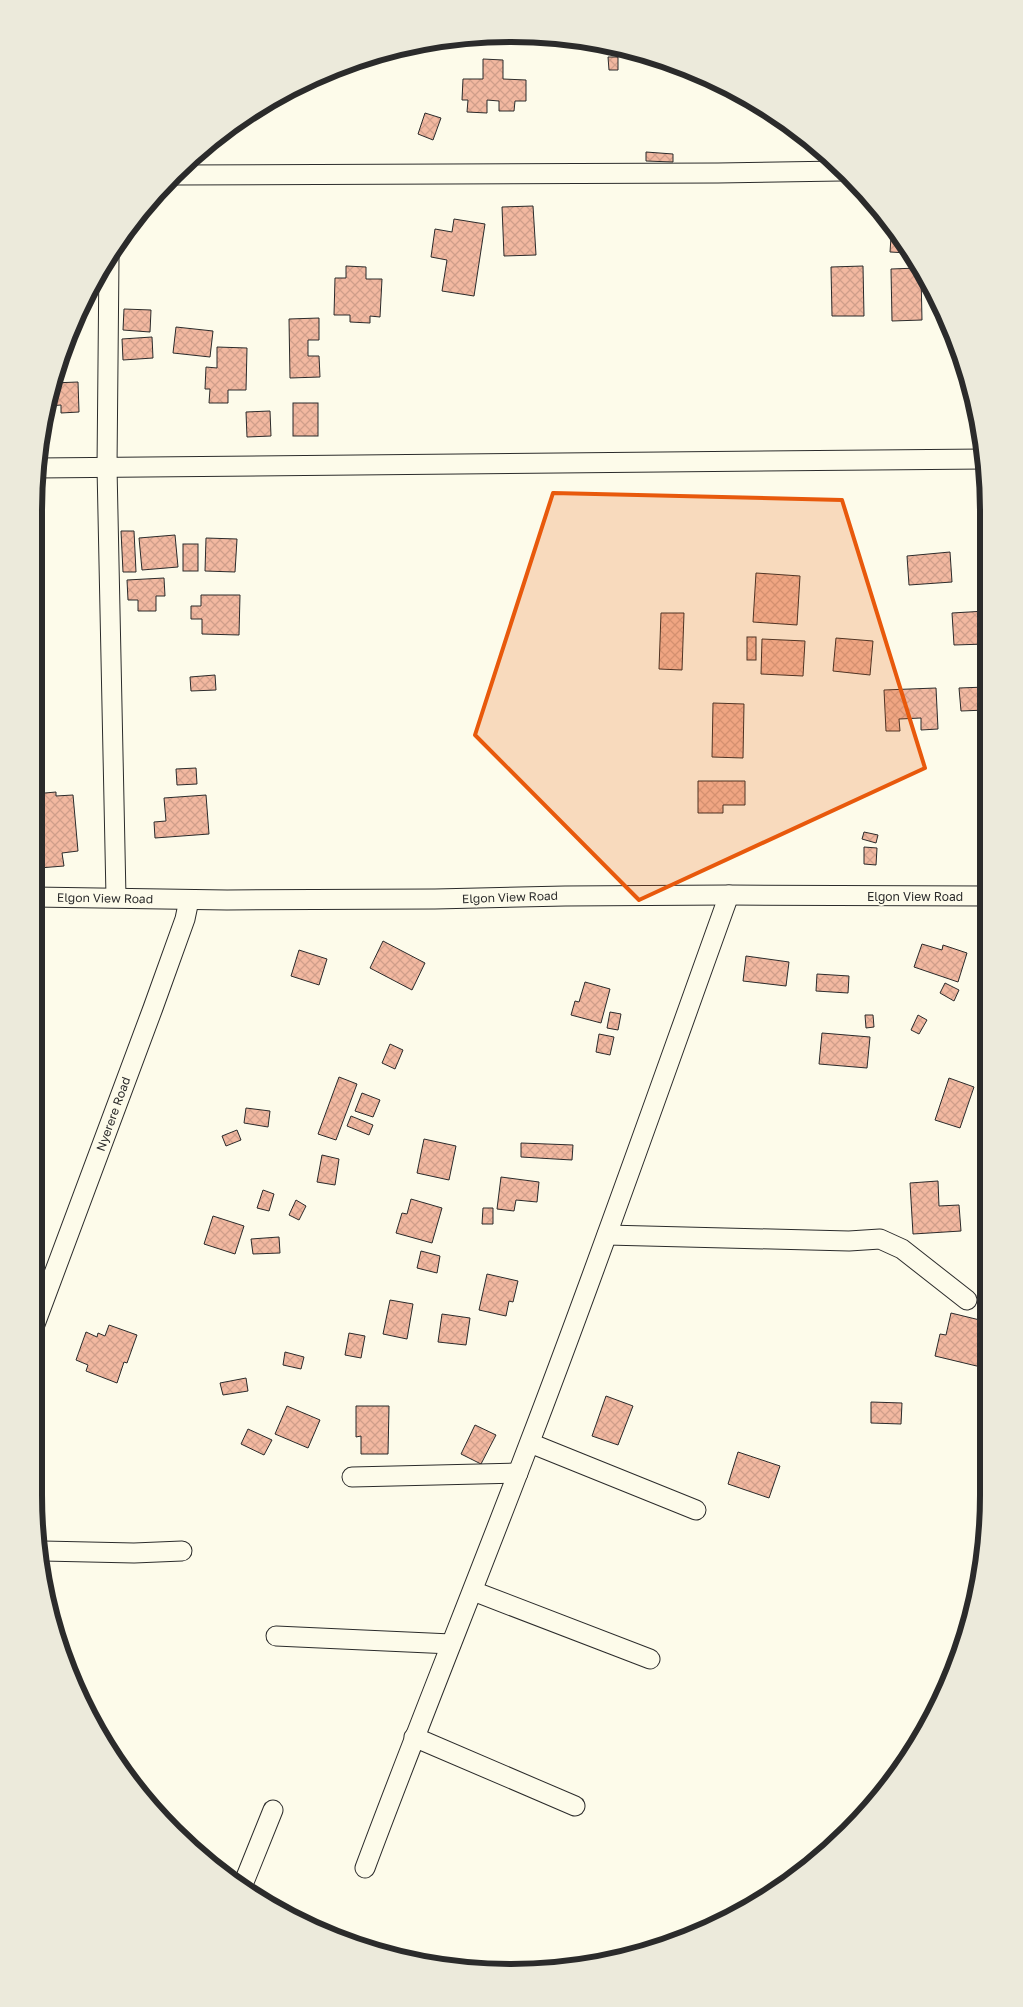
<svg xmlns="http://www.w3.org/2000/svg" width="1023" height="2007" viewBox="0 0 1023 2007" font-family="'Golos Text',sans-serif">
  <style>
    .building { fill: url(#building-cross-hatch); stroke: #2b2b2b }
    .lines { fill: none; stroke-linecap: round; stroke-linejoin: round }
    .minor-casing { stroke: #2b2b2b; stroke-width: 21 }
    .minor { stroke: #fdfbea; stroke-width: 19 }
    .marked { fill: #e8590c; fill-opacity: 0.2; stroke: #e8590c; stroke-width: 4; stroke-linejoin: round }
    .labels { text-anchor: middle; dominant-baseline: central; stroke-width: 4; stroke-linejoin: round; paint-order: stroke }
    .street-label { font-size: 12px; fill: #2b2b2b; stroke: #fdfbea }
    .rim { fill: none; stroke: #2b2b2b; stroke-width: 6 }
  </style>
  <defs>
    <pattern id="building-cross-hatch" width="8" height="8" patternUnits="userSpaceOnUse" patternTransform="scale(1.25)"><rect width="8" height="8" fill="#f2b8a0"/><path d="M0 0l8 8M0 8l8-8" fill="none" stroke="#d09e8a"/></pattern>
  </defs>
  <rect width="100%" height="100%" fill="#fdfbea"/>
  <g class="building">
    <path d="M608,57H618V70H609Z"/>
    <path d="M483,59L503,60V79L526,80V101H515L514,111H499V101L487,100V113L467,112L468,100H462L463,79H483Z"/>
    <path d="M425,113L441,118L433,140L418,134Z"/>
    <path d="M646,152L673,154V162L646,161Z"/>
    <path d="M533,206L536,255L504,256L502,207Z"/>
    <path d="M454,219L485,224L474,296L442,291L447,260L431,257L435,229L452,232Z"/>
    <path d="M892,222L909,253L890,252Z"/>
    <path d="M346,266L366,267V279H382L380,317L370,316V323L350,322V315H334L335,278H346Z"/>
    <path d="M863,266L864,316H832L831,267Z"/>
    <path d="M918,268L921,274L922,320L892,321L891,269Z"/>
    <path d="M124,309L151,310L150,332L123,330Z"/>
    <path d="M319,318V340H308V356H319L320,377L290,378L289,319Z"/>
    <path d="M176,327L213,331L210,357L173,353Z"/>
    <path d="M152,337L153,358L123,360L122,339Z"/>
    <path d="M217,347L247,348L246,390H228V403H209L210,389H205L206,367L217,368Z"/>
    <path d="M78,382L79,412L61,413V405L49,406V396L52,383Z"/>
    <rect x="293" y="403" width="25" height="33"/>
    <path d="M270,411L271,436L247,437L246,412Z"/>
    <path d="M121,531H134L136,572H123Z"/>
    <path d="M175,535L178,567L142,570L139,538Z"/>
    <path d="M206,538L237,539L235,572L205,571Z"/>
    <rect x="183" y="544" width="15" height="27"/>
    <path d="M950,552L952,582L909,585L907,556Z"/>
    <path d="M756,573L800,576L797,625L753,622Z"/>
    <path d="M164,578L165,596H156V611H138V600H128L127,580Z"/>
    <path d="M201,595H240L239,635L202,634V619H191V606H201Z"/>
    <path d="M986,611V644L954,645L952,613Z"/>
    <path d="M661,613H684L682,670L659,669Z"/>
    <rect x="747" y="637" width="9" height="23"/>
    <path d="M836,638L873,641L870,675L833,671Z"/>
    <path d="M762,639L805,641L803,676L761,674Z"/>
    <path d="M215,675L216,690L191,691L190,677Z"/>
    <path d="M986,687V710L961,711L959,688Z"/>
    <path d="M936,688L938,729L921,730V718L899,719L900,731H886L884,690Z"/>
    <path d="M713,703L744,704L743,758L712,757Z"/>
    <path d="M196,768L197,784L177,785L176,769Z"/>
    <path d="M698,781H745V805H723V813H698Z"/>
    <path d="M56,792V796L73,795L78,851L62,853L64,866L39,868L37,847H34V794Z"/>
    <path d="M206,795L209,834L155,838L154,822L166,821L164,798Z"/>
    <path d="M864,832L878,835L876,843L862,839Z"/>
    <path d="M864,847L877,848L876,865L864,864Z"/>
    <path d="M383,941L425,963L412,990L370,968Z"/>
    <path d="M922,944L942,950L943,945L967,953L958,982L914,967Z"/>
    <path d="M299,950L327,959L319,985L291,976Z"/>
    <path d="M746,956L789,962L786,986L743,981Z"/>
    <path d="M817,974L849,976L848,993L816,991Z"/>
    <path d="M585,982L610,989L601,1023L571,1015L575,1001L579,1002Z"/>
    <path d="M945,983L959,990L954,1001L940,993Z"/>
    <path d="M610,1012L621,1014L618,1030L607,1028Z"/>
    <path d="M865,1015H873L874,1027L866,1028Z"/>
    <path d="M918,1015L927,1020L919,1034L911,1030Z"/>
    <path d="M822,1033L870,1037L867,1068L819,1064Z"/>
    <path d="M599,1034L614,1037L610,1055L596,1052Z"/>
    <path d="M390,1044L403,1050L395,1069L382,1063Z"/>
    <path d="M339,1077L357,1084L336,1140L318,1134Z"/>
    <path d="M949,1078L974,1087L960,1128L935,1120Z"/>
    <path d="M362,1093L380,1100L373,1117L355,1111Z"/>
    <path d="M246,1108L270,1111L268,1127L244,1123Z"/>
    <path d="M351,1116L373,1125L369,1135L347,1126Z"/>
    <path d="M237,1130L241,1140L226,1146L222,1136Z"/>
    <path d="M424,1139L456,1146L449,1180L417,1173Z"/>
    <path d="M521,1143L573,1145L572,1160L521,1157Z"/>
    <path d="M322,1155L339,1159L335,1185L317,1182Z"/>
    <path d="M501,1177L539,1182L537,1202L516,1200L514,1211L497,1209Z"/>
    <path d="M938,1181L939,1206L959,1205L961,1231L913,1234L910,1183Z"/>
    <path d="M263,1190L274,1194L269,1211L257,1208Z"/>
    <path d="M411,1199L442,1208L432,1243L396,1233L402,1213L407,1214Z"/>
    <path d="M296,1200L306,1206L299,1220L289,1215Z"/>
    <path d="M483,1208H493V1224H482Z"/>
    <path d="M213,1216L244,1226L235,1254L204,1244Z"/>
    <path d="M279,1237L280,1253L253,1254L251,1239Z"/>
    <path d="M421,1251L440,1256L437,1273L417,1268Z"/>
    <path d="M487,1274L518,1281L513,1302L509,1301L506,1316L479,1310Z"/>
    <path d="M390,1300L413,1304L407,1339L383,1334Z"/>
    <path d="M951,1313L988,1322V1358L985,1368L935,1356L940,1334L946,1335Z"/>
    <path d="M442,1314L470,1318L466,1345L438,1342Z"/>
    <path d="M109,1325L137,1335L127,1363L124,1362L117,1383L86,1371L88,1365L76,1360L86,1332L97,1337L98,1333L105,1336Z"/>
    <path d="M349,1333L365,1336L361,1358L345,1355Z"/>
    <path d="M285,1352L304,1357L301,1369L283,1365Z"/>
    <path d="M246,1378L248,1391L223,1395L220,1383Z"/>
    <path d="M606,1396L633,1406L618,1445L592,1436Z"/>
    <path d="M871,1402L902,1403L901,1424L871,1423Z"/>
    <path d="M287,1406L320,1420L308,1448L275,1434Z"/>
    <path d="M356,1406H389L388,1454H361V1436L356,1437Z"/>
    <path d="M475,1425L496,1435L481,1464L461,1454Z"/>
    <path d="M248,1429L272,1440L264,1455L241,1444Z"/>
    <path d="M738,1452L780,1466L769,1498L728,1484Z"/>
  </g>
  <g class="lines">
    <defs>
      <g id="minor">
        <path d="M175,175L718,173L841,171"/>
        <path d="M109,258L107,467L116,897"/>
        <path d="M37,468L985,459"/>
        <path d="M34,897L227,900L435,899L565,896L729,895L986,896"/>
        <path d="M607,1235L849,1241L880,1239L902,1249L967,1300"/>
        <path d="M34,1327L153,1008L185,919L189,900"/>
        <path d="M530,1443L696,1510"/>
        <path d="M352,1477L518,1473"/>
        <path d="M43,1551L134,1553L182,1551"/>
        <path d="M473,1591L650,1659"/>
        <path d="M276,1636L451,1644"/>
        <path d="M414,1737L575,1806"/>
        <path d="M365,1868C418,1726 475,1586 529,1444C599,1262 663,1078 729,895"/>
        <path d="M242,1887L273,1810"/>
      </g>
    </defs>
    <use href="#minor" class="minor-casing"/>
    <use href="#minor" class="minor"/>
  </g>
  <path class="marked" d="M553,493L842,500L925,768L639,900L475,735Z"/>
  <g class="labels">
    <g class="street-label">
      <text x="915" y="896">Elgon View Road</text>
      <text transform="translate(510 897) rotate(-2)">Elgon View Road</text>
      <text transform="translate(105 898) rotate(1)">Elgon View Road</text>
      <text transform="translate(113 1114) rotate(-70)">Nyerere Road</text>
    </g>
  </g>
  <path d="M0 0H1023V2007H0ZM511 42H511A469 469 0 0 1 980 511V1495A469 469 0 0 1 511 1964H511A469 469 0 0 1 42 1495V511A469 469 0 0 1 511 42Z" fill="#eceadb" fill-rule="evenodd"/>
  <path class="rim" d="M511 42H511A469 469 0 0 1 980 511V1495A469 469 0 0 1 511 1964H511A469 469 0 0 1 42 1495V511A469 469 0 0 1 511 42Z"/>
</svg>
